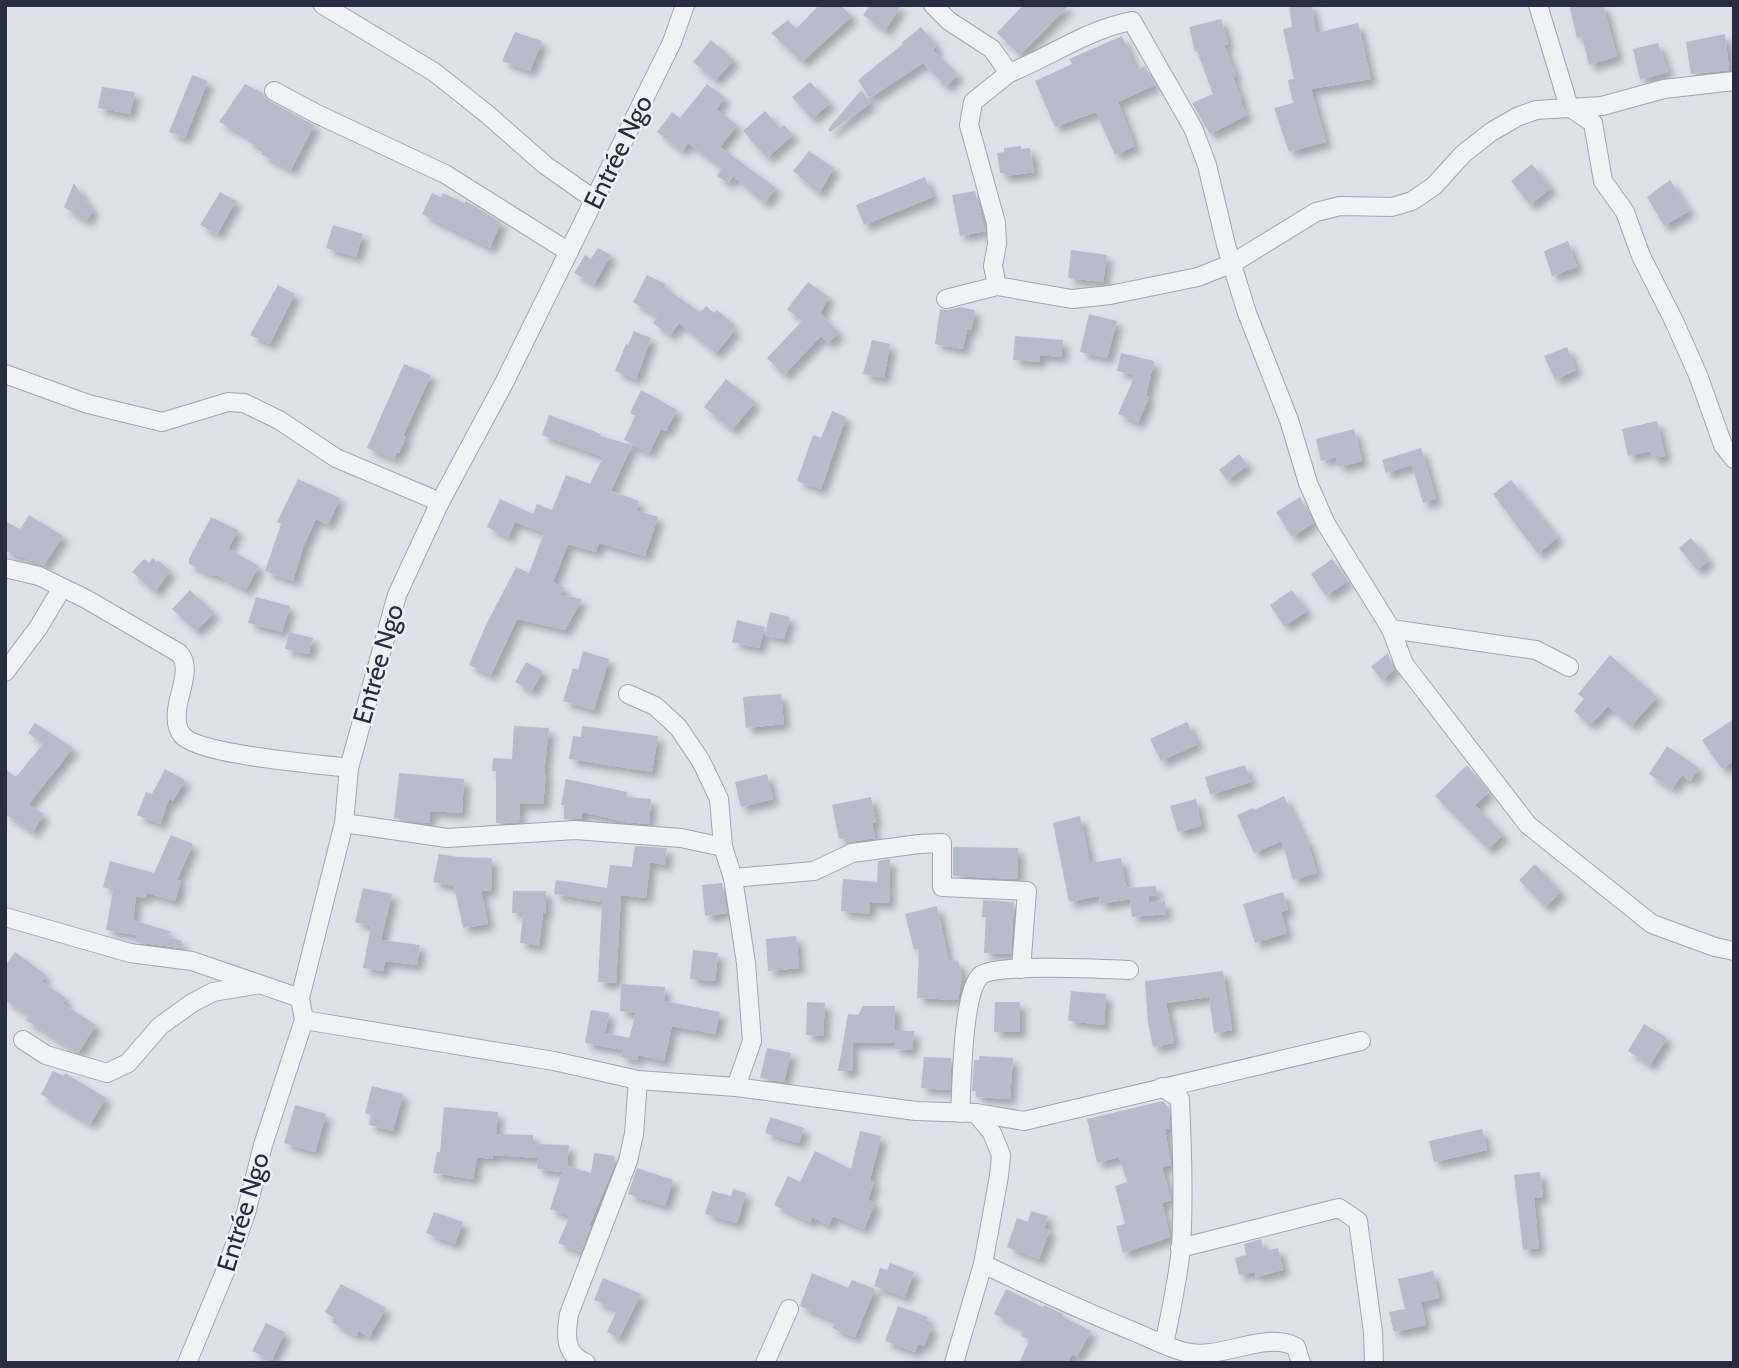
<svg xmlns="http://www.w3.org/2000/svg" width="1739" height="1368" viewBox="0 0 1739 1368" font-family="Cabin,sans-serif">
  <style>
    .building { fill: #b8bbc8; filter: url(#shadow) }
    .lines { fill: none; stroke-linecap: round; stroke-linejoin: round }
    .minor-casing { stroke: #a3a6b2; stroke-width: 20 }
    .minor { stroke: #f1f2f6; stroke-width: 18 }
    .labels { text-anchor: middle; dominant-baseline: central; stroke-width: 5; stroke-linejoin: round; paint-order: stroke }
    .street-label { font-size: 26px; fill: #272c3f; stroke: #edeff5 }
  </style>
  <defs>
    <filter id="shadow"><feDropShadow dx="6" dy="6" stdDeviation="3.5" flood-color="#0004"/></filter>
  </defs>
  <rect width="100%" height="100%" fill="#dee0e8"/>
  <g class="building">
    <path d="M819,5H840L852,16L802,62L771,33L788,20L796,29Z"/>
    <path d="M870,5H901L885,31L863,15Z"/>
    <path d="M1023,5H1069L1020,55L997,33Z"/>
    <path d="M1289,5H1312L1316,33L1358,23L1371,79L1311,89L1326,142L1289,152L1274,108L1293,103L1288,80L1294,79L1283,29L1292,27Z"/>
    <path d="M1569,5H1603L1617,56L1589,65L1582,37L1577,38Z"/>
    <path d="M1221,19L1228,44L1224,45L1236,76L1233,77L1242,100L1240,101L1247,115L1210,134L1192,103L1213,94L1197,51L1195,52L1189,27Z"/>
    <path d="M921,27L937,46L933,50L958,75L946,87L923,63L870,98L858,80L903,44L901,43Z"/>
    <path d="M515,32L542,41L530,71L502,61Z"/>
    <path d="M1725,34L1729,70L1691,74L1686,42Z"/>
    <path d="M1122,36L1136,70L1145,66L1155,85L1118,102L1135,146L1115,155L1096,112L1055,127L1035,81L1072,64L1069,59Z"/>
    <path d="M711,40L734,60L715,80L693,62Z"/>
    <path d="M1658,43L1668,72L1640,80L1633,49Z"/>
    <path d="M192,75L208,81L185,138L169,132Z"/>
    <path d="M810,82L830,103L812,119L792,97Z"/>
    <path d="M245,84L263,93L264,98L314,125L291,170L261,154L264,149L247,141L249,137L219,122Z"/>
    <path d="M707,84L725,98L716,109L737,125L720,147L776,188L765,203L733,176L728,183L717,176L722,168L688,143L682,151L657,132L672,112L680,118Z"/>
    <path d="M102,87L135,92L130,114L98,108Z"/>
    <path d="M861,90L871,103L830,132L828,129Z"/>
    <path d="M765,111L780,128L784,125L793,135L767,158L743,131Z"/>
    <path d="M1021,146V149L1030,148L1034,172L1005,176L1004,173H1000L997,153L1004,152V148Z"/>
    <path d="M809,151L834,168L819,193L793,171Z"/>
    <path d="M1532,164L1551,188L1530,205L1511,181Z"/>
    <path d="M925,177L933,197L864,225L856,205Z"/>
    <path d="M1670,180L1689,211L1664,226L1647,197Z"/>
    <path d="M74,183L93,211L86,221L64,207Z"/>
    <path d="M975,191L985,231L960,236L952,195Z"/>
    <path d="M220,192L236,201L217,234L200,225Z"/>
    <path d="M432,193L441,197L443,193L464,203L466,201L501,222L490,248L422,214Z"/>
    <path d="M333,225L363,234L356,257L326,248Z"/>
    <path d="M1568,241L1577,267L1552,276L1544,251Z"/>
    <path d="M598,248L611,255L594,284L574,273L585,255L591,259Z"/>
    <path d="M1071,250L1107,255L1103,282L1068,278Z"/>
    <path d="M647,275L666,284L664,287L700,312L706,306L714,313L717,310L731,322L729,325L735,330L716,353L679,323L670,335L653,323L658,316L633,302Z"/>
    <path d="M808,282L829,297L820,313L839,333L828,343L821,336L784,375L767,358L802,321L787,309Z"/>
    <path d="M278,285L295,294L270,344L250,335Z"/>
    <path d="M960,307L975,310L971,330H967L963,349L935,344L940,309L948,310Z"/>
    <path d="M1089,314L1117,321L1107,358L1080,352Z"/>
    <path d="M634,331L651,338L636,379L615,371L626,344L628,345Z"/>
    <path d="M1015,336L1063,340L1061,357L1040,355L1039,362L1013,360Z"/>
    <path d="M872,340L890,344L884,378L863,374Z"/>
    <path d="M1567,347L1576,370L1555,380L1544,356Z"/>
    <path d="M1121,353L1154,361L1146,396L1149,397L1138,423L1118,414L1135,375L1117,371Z"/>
    <path d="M404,364L431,375L403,436L406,437L399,453L397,452L394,459L367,448Z"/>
    <path d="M726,379L755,402L732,430L704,407Z"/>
    <path d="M641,390L677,410L666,431L661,429L649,453L624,440L635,416L630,413Z"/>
    <path d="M832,411L846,417L821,489L797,481L813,435L821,438Z"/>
    <path d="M549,415L601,434L600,436L632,445L611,491L639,501L636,510L658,517L645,556L599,543L596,552L568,544L553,582L565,588L561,595L582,599L565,630L517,619L491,675L469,665L485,627L516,567L529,573L544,533L515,522L508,537L487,527L500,499L533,514L537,504L552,510L566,475L590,484L603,457L542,435Z"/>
    <path d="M1657,421L1665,456L1653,459L1651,451L1628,456L1622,429Z"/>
    <path d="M1354,429L1362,461L1339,467L1336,457L1321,461L1316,439Z"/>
    <path d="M1421,448L1436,499L1423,503L1412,465L1386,473L1382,460Z"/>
    <path d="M1239,454L1248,465L1227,480L1219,470Z"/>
    <path d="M298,479L340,498L328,525L316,519L303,547L293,581L265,571L281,524L277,522Z"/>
    <path d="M1511,480L1558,537L1538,554L1493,494Z"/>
    <path d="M1300,497L1313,523L1292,537L1276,512Z"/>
    <path d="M29,515L63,536L44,565L5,551V521L20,529Z"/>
    <path d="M211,517L238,530L228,549L259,566L246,590L215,574L214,576L189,564V559Z"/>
    <path d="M1691,538L1709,560L1697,570L1679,548Z"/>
    <path d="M153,558L157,562L158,560L170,571L155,592L132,572L144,559L149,563Z"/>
    <path d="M1332,559L1348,581L1326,596L1311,574Z"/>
    <path d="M190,590L214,613L196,631L172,609Z"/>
    <path d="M1292,590L1307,611L1284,626L1270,605Z"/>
    <path d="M256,597L290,606L282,632L248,623Z"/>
    <path d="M770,612L790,617L784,639L765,635Z"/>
    <path d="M737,620L765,627L759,648L732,642Z"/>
    <path d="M289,632L313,638L309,654L285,649Z"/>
    <path d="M583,651L609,659L594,710L563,701L573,668L578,670Z"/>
    <path d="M1388,653L1394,670L1382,680L1371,667Z"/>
    <path d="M1610,655L1657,697L1631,726L1608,706L1590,725L1574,711L1584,699L1578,694Z"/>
    <path d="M526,662L543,671L532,691L515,682Z"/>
    <path d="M781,694L784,724L746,728L743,697Z"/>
    <path d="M1734,719V761L1722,769L1702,740Z"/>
    <path d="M1187,722L1198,744L1161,761L1150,739Z"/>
    <path d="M35,723L73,748L28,805L44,814L33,832L5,814V769L16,777L43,744L28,733Z"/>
    <path d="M514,726L549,728L544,774H546L543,804H520L519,822L496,823V771H492L493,758L512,759Z"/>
    <path d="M582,726L658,736L652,772L569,759L573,736L581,737Z"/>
    <path d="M1667,746L1699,768L1690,781L1682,775L1672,789L1649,774Z"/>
    <path d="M1245,765L1251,782L1210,795L1205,777Z"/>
    <path d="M1467,765L1489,792L1475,805L1503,835L1488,849L1435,796Z"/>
    <path d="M165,769L185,780L173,801L169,799L160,824L137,815L146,792L152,794Z"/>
    <path d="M399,773L464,779L462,813L430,811L429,823L394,819Z"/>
    <path d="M767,774L773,799L741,807L735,782Z"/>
    <path d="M566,779L627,792L626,797L651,799L649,824L626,822L582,812V819H564V805H561Z"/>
    <path d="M1284,796L1305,840L1307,839L1317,873L1293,880L1282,841L1254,853L1237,815L1253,808L1254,810Z"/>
    <path d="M871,797L876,822L872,823L875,838L849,842L848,838L839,839L832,805Z"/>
    <path d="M1196,799L1201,826L1178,832L1170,806Z"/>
    <path d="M1080,816L1090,863L1121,858L1126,888L1156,886L1157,895L1148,896L1149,903L1165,901L1166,914L1132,917L1130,899L1100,904L1099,896L1069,902L1053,823Z"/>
    <path d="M171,835L193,844L177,880L181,881L175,901L147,893L145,898L136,896L133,920L172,932L164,936L182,941L181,948L135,942L137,935L106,930L113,890L103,887L110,861L154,873Z"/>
    <path d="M635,846L667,848L665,865L650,862L646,898L621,895L616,983L598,982L602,902L554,894L556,880L607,888L610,865L632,867Z"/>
    <path d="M953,847L1018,848V879L953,876Z"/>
    <path d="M439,854L458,857L492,858L491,891L481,890L488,924L463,928L454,886L433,882Z"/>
    <path d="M890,859L889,903L870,902L869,914L841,911L843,879L877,882L878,861Z"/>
    <path d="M1535,864L1561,892L1545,907L1519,880Z"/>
    <path d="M722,883L727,913L705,916L702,885Z"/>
    <path d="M363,888L392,894L381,940L420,945L417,965L385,961L383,971L363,968L371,926L355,922Z"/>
    <path d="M513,891H546V913H543L539,946L520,943L523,913H512Z"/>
    <path d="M1283,892L1288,910L1281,912L1287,933L1255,943L1243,904Z"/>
    <path d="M983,900L1014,902L1011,954L984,953L986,917H982Z"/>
    <path d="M937,906L949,962L958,961L962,975L958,1000L917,998L919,949L914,950L905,914Z"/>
    <path d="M796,936L799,968L768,971L766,939Z"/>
    <path d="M693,950L718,953L715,981L690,979Z"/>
    <path d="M15,952L46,975L41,981L66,998L63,1004L96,1025L78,1053L26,1020L30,1015L5,1000V966Z"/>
    <path d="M1223,971L1232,1030L1214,1033L1209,997L1166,1003L1174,1043L1153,1047L1148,1023L1145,981Z"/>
    <path d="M621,984L665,987L664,1001L720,1012L715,1034L672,1026L664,1061L638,1055L637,1060L621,1057L623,1050L585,1043L591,1010L609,1013L605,1033L629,1038L636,1013L620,1011Z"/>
    <path d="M1071,991L1106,994L1104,1025L1068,1021Z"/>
    <path d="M807,1002L825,1003L823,1036L806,1035Z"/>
    <path d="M995,1002H1020V1032H994Z"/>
    <path d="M863,1006H895V1030L914,1031L912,1050L895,1049V1042L852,1043L853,1071H838L848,1014L858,1015Z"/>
    <path d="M1644,1024L1667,1038L1650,1065L1628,1051Z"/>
    <path d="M767,1048L791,1053L784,1082L760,1078Z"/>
    <path d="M979,1056L1013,1058L1010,1099L976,1097V1091H972L974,1063V1060H979Z"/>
    <path d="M924,1057L951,1058L950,1090L921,1088Z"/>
    <path d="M53,1071L64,1076L65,1073L106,1098L90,1124L41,1094Z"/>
    <path d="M372,1086L403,1094L393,1131L369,1125L371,1115L365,1113Z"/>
    <path d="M1163,1101L1169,1108L1170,1128L1165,1129L1171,1165L1162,1167L1171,1200L1162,1203L1170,1237L1123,1253L1116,1226L1125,1224L1115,1186L1127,1182L1119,1157L1097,1163L1087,1119Z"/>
    <path d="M295,1105L326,1114L315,1152L284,1143Z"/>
    <path d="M444,1107L498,1112L496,1134L533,1135V1144L569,1145L567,1166L591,1173L594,1153L615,1156L613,1169L589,1226H591L581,1252L558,1243L570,1216L550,1209L562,1172L537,1169L538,1158L493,1155L492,1159L477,1157L473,1179L433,1173L437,1152H440Z"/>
    <path d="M770,1117L804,1128L799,1143L765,1133Z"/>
    <path d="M1482,1129L1487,1150L1434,1162L1429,1141Z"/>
    <path d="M860,1131L881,1136L870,1180L874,1182L868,1200L875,1203L864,1229L833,1216L829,1225L812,1217L810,1222L774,1205L788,1176L800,1182L815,1151L851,1169Z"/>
    <path d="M637,1168L673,1180L665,1206L628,1194Z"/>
    <path d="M1540,1172L1543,1197L1534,1198L1539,1248L1523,1250L1514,1175Z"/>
    <path d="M733,1189L746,1193L737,1223L705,1214L712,1191L731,1196Z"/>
    <path d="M1031,1211L1048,1216L1044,1228L1050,1230L1039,1259L1007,1247L1017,1218L1028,1222Z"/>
    <path d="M434,1212L463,1222L455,1244L426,1233Z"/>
    <path d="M1261,1239L1264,1251L1278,1248L1283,1270L1256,1277L1255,1272L1239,1275L1235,1258L1246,1255L1244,1244Z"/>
    <path d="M890,1263L914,1272L905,1297L874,1286L880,1268L887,1270Z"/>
    <path d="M1433,1271L1439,1298L1421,1302L1426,1325L1394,1332L1389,1312L1405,1309L1398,1279Z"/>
    <path d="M812,1273L848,1288L852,1280L875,1289L855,1337L832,1328L835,1321L800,1306Z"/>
    <path d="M603,1278L641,1294L619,1338L607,1332L617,1310L594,1300Z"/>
    <path d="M341,1284L386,1308L369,1337L359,1331L356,1336L332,1322L334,1318L325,1312Z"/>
    <path d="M1006,1289L1043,1307L1044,1305L1063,1314L1062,1316L1091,1331L1077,1357L1072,1354L1068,1363H1019L1030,1339L1021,1336L1024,1329L994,1314Z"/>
    <path d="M898,1306L928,1317L925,1324L932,1327L924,1346L918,1344L915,1352L885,1341Z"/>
    <path d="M266,1323L285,1332L272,1360L252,1351Z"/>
  </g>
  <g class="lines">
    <defs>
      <g id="minor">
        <path d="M323,5L434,72L487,114L545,165L595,200"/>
        <path d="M933,5L949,21L992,49L1009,73C1050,57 1088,29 1132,21L1193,128L1207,165L1226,245L1247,313L1289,420L1308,483L1326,524L1391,629L1404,664L1528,825L1652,924L1715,947L1734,951"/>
        <path d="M1538,5L1569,107L1593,123L1603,181L1625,212L1641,256L1674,321L1698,375L1723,445L1734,459"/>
        <path d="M274,91L317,114L445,174L569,252"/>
        <path d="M997,286L993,266L997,244L996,223L969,125L973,102L1009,73"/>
        <path d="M946,299L997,286L1072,299L1110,295L1198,277L1233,263L1316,212L1340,206L1392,207L1412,201L1434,186L1463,154L1491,132L1517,117L1536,110L1602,106L1664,89L1734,81"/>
        <path d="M5,374L88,404L162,422L228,402L244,403L279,420L336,458L440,502"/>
        <path d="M5,568L39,576L86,599L179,653C191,665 181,688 178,704C176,714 175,726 182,735C198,755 318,764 349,768"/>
        <path d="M1391,629L1536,650L1569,667"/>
        <path d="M5,672L38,628L62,588"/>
        <path d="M628,694L655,706L678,727L701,761L719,799L723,847L733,878L746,963L752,1041L736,1087"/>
        <path d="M344,823L447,838L575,830L681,838L723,847"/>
        <path d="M733,878L814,871L852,853L919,844L942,843V887L1027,891L1021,969"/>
        <path d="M5,917L130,953L192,961L300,998"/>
        <path d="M304,1020L554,1061L638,1080L736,1087L916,1111L976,1113L1024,1121L1361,1041"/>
        <path d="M23,1040L46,1055L107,1073L128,1063L160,1026L192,1003L213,992L255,985"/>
        <path d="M1162,1087L1180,1099C1182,1148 1184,1198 1181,1247C1178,1279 1171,1312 1164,1344"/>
        <path d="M960,1113C962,1085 962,995 980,976C992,963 1106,969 1129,970"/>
        <path d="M1180,1248L1339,1208L1358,1221L1373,1332L1374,1363"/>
        <path d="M983,1264C1033,1288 1083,1311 1135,1332C1152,1339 1168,1348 1185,1352C1221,1361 1265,1330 1296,1347L1301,1363"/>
        <path d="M187,1363L227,1267L246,1213L263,1145L304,1020L300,998L344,823L349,768L397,595L440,502L504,383L672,42L685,5"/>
        <path d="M586,1363C563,1354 566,1333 569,1314L628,1161L634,1134L638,1080"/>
        <path d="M765,1363L789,1309"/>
        <path d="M954,1363L983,1264L999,1176L1001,1155L992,1133L976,1113"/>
      </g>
    </defs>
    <use href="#minor" class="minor-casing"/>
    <use href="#minor" class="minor"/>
  </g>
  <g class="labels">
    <g class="street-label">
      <text transform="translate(618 152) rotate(-64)">Entrée Ngo</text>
      <text transform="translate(378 664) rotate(-74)">Entrée Ngo</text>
      <text transform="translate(243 1212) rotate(-73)">Entrée Ngo</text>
    </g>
  </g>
  <rect width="1739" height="1368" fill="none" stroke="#272c3f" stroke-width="14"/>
</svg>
